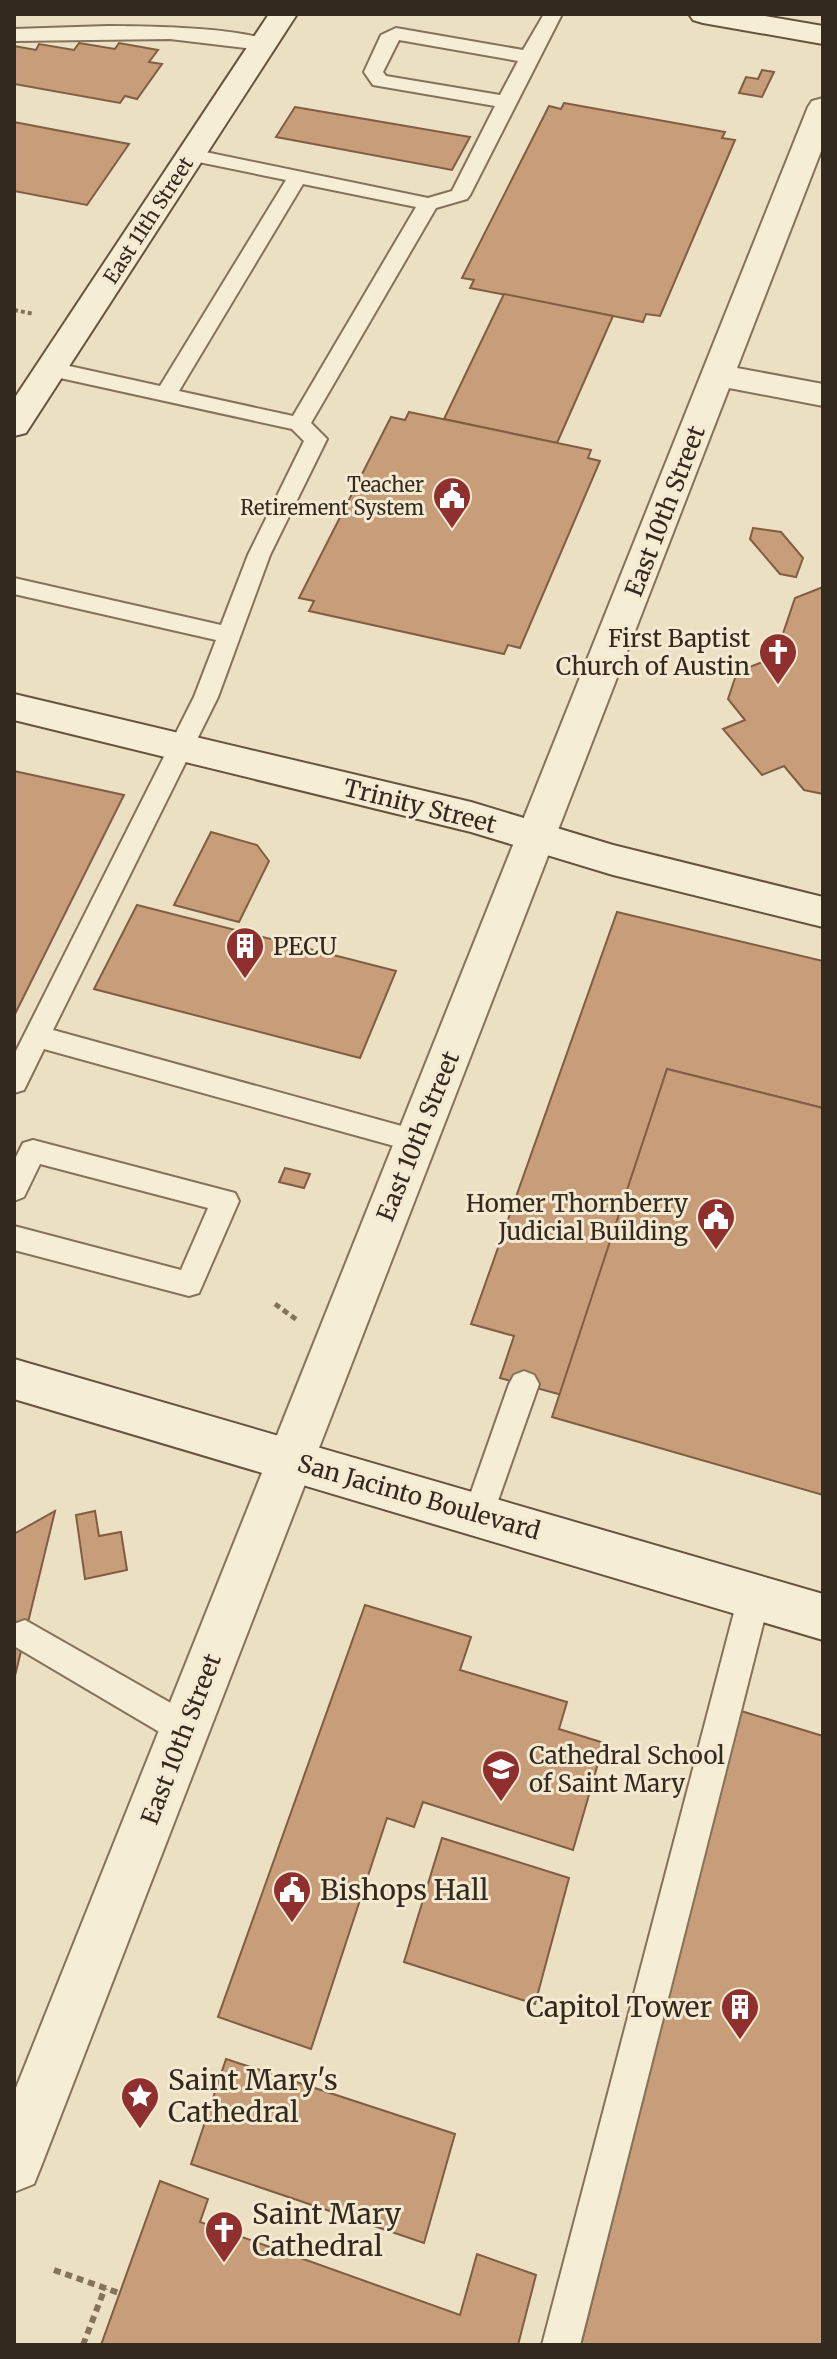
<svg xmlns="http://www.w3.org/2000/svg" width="837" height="2359" viewBox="0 0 837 2359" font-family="Merriweather,serif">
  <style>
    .building { fill: #c79d7a; stroke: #815d42; stroke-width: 2 }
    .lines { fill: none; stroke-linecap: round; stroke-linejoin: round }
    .service-casing { stroke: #84725a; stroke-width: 4 }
    .minor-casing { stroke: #84725a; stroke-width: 4 }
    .secondary-casing { stroke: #65533e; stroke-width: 4 }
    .path-far2 { stroke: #84725a; stroke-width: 4; stroke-dasharray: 4 3; stroke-linecap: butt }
    .path-far1 { stroke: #84725a; stroke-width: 5; stroke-dasharray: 6 4; stroke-linecap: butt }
    .path { stroke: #84725a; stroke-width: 6; stroke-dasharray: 7 5; stroke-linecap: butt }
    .service { fill: #f6edd5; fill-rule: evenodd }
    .minor { fill: #f6edd5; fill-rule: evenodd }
    .secondary { fill: #f6edd5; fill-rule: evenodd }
    .labels { text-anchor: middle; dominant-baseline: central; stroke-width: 6; stroke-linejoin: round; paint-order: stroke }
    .far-street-label { font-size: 20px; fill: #34291e; stroke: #f3ead1 }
    .far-poi-label { font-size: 20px; fill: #34291e; stroke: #f3ead1; text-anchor: end }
    .street-label { font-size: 24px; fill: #34291e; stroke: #f3ead1 }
    .poi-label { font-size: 24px; fill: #34291e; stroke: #f3ead1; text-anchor: end }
    .near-poi-label { font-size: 28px; fill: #34291e; stroke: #f3ead1; text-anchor: start }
  </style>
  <rect width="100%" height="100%" fill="#ebe0c2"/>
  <g class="building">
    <path d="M79,43L115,49L119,43L158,50L149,62L162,64L137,99L125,96L120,103L14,84V46L36,50L39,44L74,50Z"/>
    <path d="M762,70L774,72L762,97L739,93L746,77L758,79Z"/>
    <path d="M564,103L725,132L722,138L735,140L660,316L646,314L643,322L613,316L470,288L474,280L462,278L549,106L561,109Z"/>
    <path d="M295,107L470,137L452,170L276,137Z"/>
    <path d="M14,122L129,144L87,205L14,191Z"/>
    <path d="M504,294L613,316L557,443L444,419Z"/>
    <path d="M409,412L591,450L588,458L600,461L520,648L508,645L504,654L309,611L314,601L299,598L391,417L405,420Z"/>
    <path d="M753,528L781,532L803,558L796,577L780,574L750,539Z"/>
    <path d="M823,587V794L804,790L784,766L762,775L723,729L745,720L728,699L737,672L775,657L795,598Z"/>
    <path d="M14,771L124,795L14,1016Z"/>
    <path d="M211,832L257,845L269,861L239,922L174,905Z"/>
    <path d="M137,905L396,971L360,1058L94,989Z"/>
    <path d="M617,912L823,961V1108L667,1069L562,1395L500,1378L514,1336L471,1324Z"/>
    <path d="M667,1069L823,1108V1495L552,1417Z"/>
    <path d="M285,1168L310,1174L304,1188L279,1182Z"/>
    <path d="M55,1511L14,1680V1534Z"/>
    <path d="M95,1511L99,1536L121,1532L127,1570L85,1579L76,1515Z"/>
    <path d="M365,1605L471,1637L460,1670L567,1702L559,1729L604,1743L573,1850L423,1802L414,1827L387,1818L311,2049L218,2017Z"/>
    <path d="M741,1711L823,1736V2345H581Z"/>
    <path d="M442,1838L569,1878L535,2004L404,1962Z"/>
    <path d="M226,2059L455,2134L424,2243L191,2164Z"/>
    <path d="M160,2181L208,2199L200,2222L460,2315L477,2254L536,2275L518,2345H101Z"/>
  </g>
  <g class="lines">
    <defs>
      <g id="service">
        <path d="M544,14H562L470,195L467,199L436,208L311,423L327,439L270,555L218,697L53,1030L416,1130L426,1133L430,1141L426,1149L416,1152L44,1049L24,1090L14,1093V1055L194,697L216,640L14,594V578L221,625L248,555L304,441L292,429L51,376L40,369L51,362L160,386L286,180L184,159L181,155L184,151L191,149L428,198L452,191L495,106L373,85L364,72L381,35L396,28L523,50ZM399,40L518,61L500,95L386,76L383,72ZM303,184L416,207L293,416L179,391Z"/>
        <path d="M108,26C137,26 255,27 272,44L263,50L170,39L14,41V29Z"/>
        <path d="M33,1140L235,1193L239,1201L199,1293L189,1296L14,1250V1226L181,1270L208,1208L40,1164L24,1197L14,1201V1161L23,1143Z"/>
        <path d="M524,1371L534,1375L539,1384L493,1515L489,1525L478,1529L467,1525L463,1515L509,1384L514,1375Z"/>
        <path d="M754,1582L765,1587L770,1597L580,2345H542L738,1597L743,1587Z"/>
        <path d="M25,1620L197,1718L201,1729L197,1740L185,1745L173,1740L14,1646V1624Z"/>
      </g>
      <path id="minor" d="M823,98V146L737,368L823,384V406L729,388L42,2164L34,2184L14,2192V2093L808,107L812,101Z"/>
      <g id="secondary">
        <path d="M269,14H297L26,433L14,436V399Z"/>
        <path d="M689,14H753L823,26V44L703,23L693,20Z"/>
        <path d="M14,694L471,802L613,845L823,897V927L613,875L471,832L14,720Z"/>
        <path d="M14,1359L823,1594V1640L14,1399Z"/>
      </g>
    </defs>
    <use href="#service" class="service-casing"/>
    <use href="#minor" class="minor-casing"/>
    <use href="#secondary" class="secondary-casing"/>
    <path class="path-far2" d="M14,310L34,314"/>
    <path class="path-far1" d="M275,1304L297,1320"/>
    <g class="path">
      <path d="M54,2270L119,2293"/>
      <path d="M83,2345L105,2288"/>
    </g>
    <use href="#service" class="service"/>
    <use href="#minor" class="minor"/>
    <use href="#secondary" class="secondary"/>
  </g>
  <defs>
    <symbol id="civic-pin" viewBox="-11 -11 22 30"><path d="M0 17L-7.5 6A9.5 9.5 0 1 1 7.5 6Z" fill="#8f302e" stroke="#f3ead1"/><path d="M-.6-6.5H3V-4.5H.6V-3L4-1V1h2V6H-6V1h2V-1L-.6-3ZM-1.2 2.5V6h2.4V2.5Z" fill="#fff"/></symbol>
    <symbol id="church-pin" viewBox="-11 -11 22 30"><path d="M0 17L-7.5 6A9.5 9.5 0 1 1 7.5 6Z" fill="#8f302e" stroke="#f3ead1"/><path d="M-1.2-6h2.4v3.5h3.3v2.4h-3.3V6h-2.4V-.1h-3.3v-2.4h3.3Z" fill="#fff"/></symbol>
    <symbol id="building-pin" viewBox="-11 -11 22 30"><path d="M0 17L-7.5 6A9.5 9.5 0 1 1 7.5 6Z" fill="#8f302e" stroke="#f3ead1"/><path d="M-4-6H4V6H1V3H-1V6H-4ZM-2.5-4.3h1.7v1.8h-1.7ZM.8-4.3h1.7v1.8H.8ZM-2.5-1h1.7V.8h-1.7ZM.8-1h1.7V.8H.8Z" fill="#fff"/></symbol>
    <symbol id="school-pin" viewBox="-11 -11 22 30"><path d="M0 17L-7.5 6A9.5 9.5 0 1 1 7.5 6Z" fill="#8f302e" stroke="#f3ead1"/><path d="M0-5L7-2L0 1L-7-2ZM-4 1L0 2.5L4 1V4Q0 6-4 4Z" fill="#fff"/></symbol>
    <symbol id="sight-pin" viewBox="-11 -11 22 30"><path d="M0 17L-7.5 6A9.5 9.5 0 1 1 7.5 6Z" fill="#8f302e" stroke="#f3ead1"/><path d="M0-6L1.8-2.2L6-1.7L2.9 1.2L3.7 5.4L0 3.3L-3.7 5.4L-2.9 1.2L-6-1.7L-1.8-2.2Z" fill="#fff"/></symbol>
  </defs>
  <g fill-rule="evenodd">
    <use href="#civic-pin" x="430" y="474" width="44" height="60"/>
    <use href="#church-pin" x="756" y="630" width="44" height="60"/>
    <use href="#building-pin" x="223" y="924" width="44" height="60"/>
    <use href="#civic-pin" x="694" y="1195" width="44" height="60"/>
    <use href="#school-pin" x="479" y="1747" width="44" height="60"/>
    <use href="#civic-pin" x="270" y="1868" width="44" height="60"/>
    <use href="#building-pin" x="718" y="1985" width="44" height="60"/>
    <use href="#sight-pin" x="118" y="2074" width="44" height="60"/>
    <use href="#church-pin" x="202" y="2208" width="44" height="60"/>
  </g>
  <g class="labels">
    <g class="far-street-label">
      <text transform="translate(148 220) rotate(-57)">East 11th Street</text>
    </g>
    <g class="far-poi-label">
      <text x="424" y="484">Teacher<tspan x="424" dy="23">Retirement System</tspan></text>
    </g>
    <g class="street-label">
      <text transform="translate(665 511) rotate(-69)">East 10th Street</text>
      <text transform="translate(420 806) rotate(14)">Trinity Street</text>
      <text transform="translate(418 1136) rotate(-68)">East 10th Street</text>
      <text transform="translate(419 1497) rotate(16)">San Jacinto Boulevard</text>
      <text transform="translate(181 1739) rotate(-69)">East 10th Street</text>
    </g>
    <g class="poi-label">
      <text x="750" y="638">First Baptist<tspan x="750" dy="28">Church of Austin</tspan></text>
      <text x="273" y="946" text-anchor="start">PECU</text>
      <text x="688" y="1203">Homer Thornberry<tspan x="688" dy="28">Judicial Building</tspan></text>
      <text x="529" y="1755" text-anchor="start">Cathedral School<tspan x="529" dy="28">of Saint Mary</tspan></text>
    </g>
    <g class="near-poi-label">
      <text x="320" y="1890">Bishops Hall</text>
      <text x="712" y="2007" text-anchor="end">Capitol Tower</text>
      <text x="168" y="2080">Saint Mary's<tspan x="168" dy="32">Cathedral</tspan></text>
      <text x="252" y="2214">Saint Mary<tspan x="252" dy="32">Cathedral</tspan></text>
    </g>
  </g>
  <rect width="837" height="2359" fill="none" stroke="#34291e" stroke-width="32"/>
</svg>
